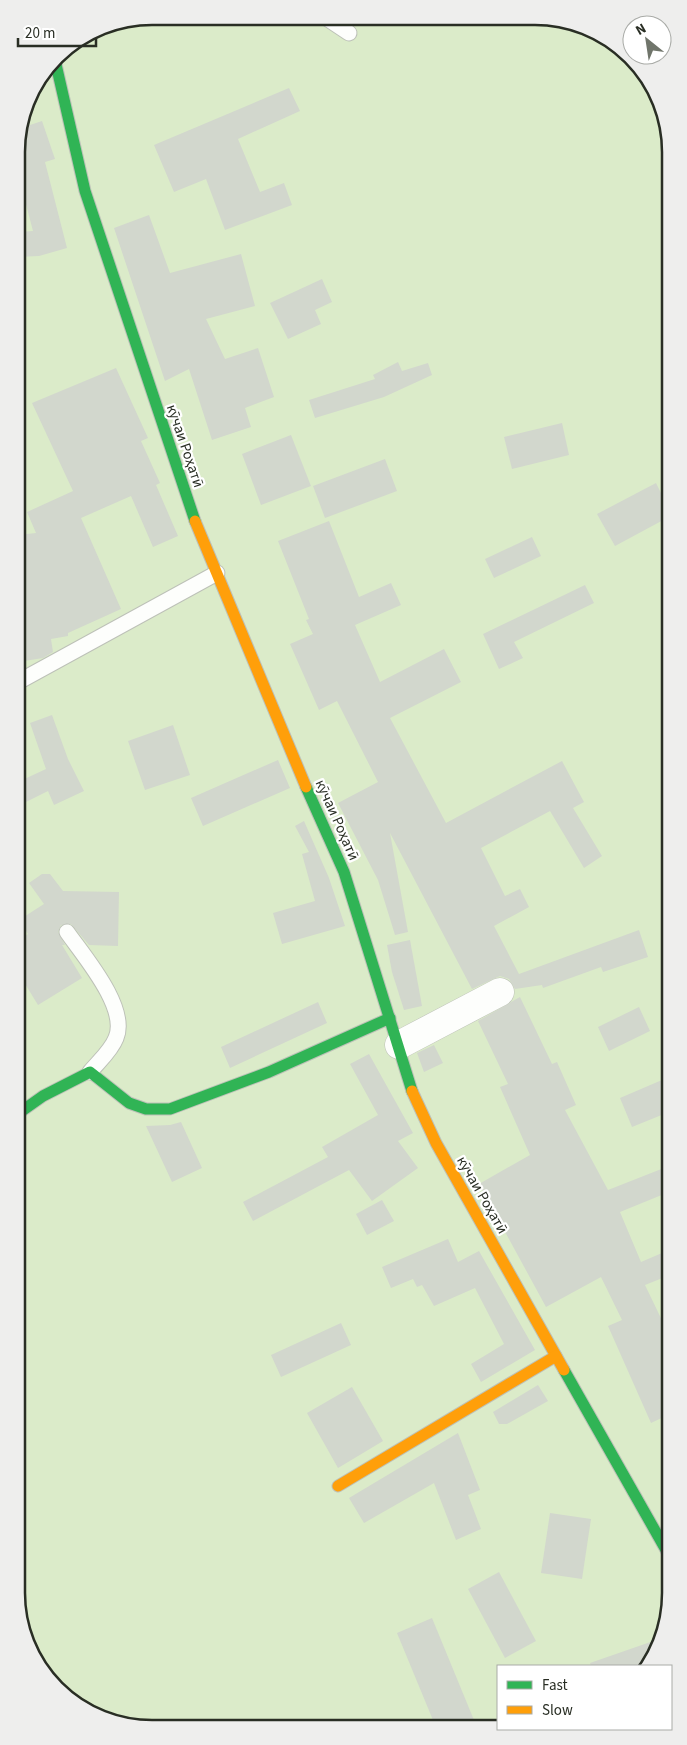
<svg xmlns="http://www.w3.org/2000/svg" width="687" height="1745" viewBox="0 0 687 1745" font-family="'Source Sans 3',sans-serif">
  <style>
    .green { fill: #dbebc9 }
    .building { fill: #d2d7cd }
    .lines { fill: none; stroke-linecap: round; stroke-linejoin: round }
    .lane-casing { stroke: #bdc1b8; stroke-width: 17 }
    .street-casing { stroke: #bdc1b8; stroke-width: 29 }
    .fast-casing { stroke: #bdc1b8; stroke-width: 13 }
    .slow-casing { stroke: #bdc1b8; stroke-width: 13 }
    .lane { stroke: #fdfefc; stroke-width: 15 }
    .street { stroke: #fdfefc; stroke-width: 28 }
    .fast { stroke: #30b455; stroke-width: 11 }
    .slow { stroke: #ff9f0a; stroke-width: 11 }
    .labels { text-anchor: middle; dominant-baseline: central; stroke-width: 4.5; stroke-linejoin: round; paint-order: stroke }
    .street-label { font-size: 15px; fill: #292e24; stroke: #fff }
    .rim { fill: none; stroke: #292e24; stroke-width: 2.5 }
  </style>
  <rect width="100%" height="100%" fill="#f4f9ee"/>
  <path class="green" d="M152,16L561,19L631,56L666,117L670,1601L660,1644L647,1666H498V1725L126,1726L62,1695L21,1628L17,143L30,92L62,50L101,27Z"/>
  <g class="building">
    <path d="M289,88L300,111L238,139L260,192L284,183L292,205L225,230L206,179L174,192L154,145Z"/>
    <path d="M42,121L55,159L45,162L67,248L39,256L17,257V232L33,231L18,174L23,172L17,155V143L21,128Z"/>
    <path d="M149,215L170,273L241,254L255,306L206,319L225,359L258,348L274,397L245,408L251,427L212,440L189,369L165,381L114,228Z"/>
    <path d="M322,279L332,302L315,310L321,324L288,339L270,303Z"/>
    <path d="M398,362L402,371L428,363L432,375L384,397L315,418L309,400L375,379L373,375Z"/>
    <path d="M116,368L148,438L141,441L160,483L156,485L178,536L153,547L131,496L81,518L121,609L68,633V636L51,639L53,652L43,658L18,662V535L36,533L27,512L73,491L32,403Z"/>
    <path d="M562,423L569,455L512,469L504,437Z"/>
    <path d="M291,435L311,486L261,505L242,454Z"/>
    <path d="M385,459L397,491L325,518L313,486Z"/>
    <path d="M656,483L667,505V518L615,546L597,514Z"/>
    <path d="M329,521L359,597L391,583L401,605L355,625L380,682L444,649L461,682L390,718L446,823L562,761L584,802L573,808L602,856L584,868L550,811L481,848L505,896L520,889L529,907L494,926L519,974L639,930L648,957L603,972L601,967L543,988L542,985L515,989L509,979L500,976L472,989L390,833L408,932L395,935L378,880L338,803L378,782L337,701L319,710L290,644L313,634L306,620L309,619L278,541Z"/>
    <path d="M532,537L541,556L494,578L485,559Z"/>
    <path d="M585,585L594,603L514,642L523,658L499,669L483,634Z"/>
    <path d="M52,715L68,759L84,791L54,805L48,791L18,806V782L46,769L30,723Z"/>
    <path d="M173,725L190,775L145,790L128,741Z"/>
    <path d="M278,760L290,788L203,826L191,798Z"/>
    <path d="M304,821L329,878L345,926L282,944L273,913L315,901L302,854L309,852L295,826Z"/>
    <path d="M42,874H50L63,891L119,892L118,946L89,945L71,924L61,925L58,932L65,945H62L82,978L38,1005L19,974V940L28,934L19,920L44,904L29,883Z"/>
    <path d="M410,940L422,1006L404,1010L392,972L387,945Z"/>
    <path d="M520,997L552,1064L557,1062L576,1105L565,1110L608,1190L669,1166V1192L620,1212L641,1262L669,1250L670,1275L645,1285L670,1337V1414L651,1423L608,1326L622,1320L601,1277L546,1307L479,1184L530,1155L500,1087L508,1084L478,1021Z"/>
    <path d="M318,1002L327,1023L230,1068L221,1047Z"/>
    <path d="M639,1007L650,1031L609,1051L598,1027Z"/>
    <path d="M434,1045L443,1063L424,1072L417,1053Z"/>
    <path d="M369,1054L413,1133L398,1141L418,1168L372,1201L349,1170L253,1221L243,1202L328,1157L322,1147L378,1115L350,1064Z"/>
    <path d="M669,1077V1112L632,1127L620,1098Z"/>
    <path d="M181,1122L202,1168L172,1182L146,1126L170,1125Z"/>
    <path d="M382,1200L394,1221L367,1235L356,1214Z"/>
    <path d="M448,1239L458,1262L479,1251L535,1350L481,1382L471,1364L504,1344L475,1288L434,1306L422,1285L417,1287L413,1279L391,1288L382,1267Z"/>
    <path d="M341,1323L351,1345L281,1377L271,1355Z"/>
    <path d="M538,1385L548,1401L507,1424H499L493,1412Z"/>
    <path d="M352,1387L383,1441L338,1468L307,1413Z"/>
    <path d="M458,1433L480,1490L468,1495L481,1529L456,1540L434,1483L364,1523L349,1498Z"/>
    <path d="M550,1513L591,1519L582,1579L541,1573Z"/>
    <path d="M499,1572L536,1641L505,1658L468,1589Z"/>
    <path d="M432,1618L476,1725H435L397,1633Z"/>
    <path d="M662,1638L647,1666H591L590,1663Z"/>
  </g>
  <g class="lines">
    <defs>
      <g id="lane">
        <path d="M325,17L349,33"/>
        <path d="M18,682L217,573"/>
        <path d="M67,932C83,955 129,1008 116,1038C111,1051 99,1061 90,1072"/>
      </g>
      <path id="street" d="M399,1045L500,992"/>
      <g id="fast">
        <path d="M55,60L85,191L195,521"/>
        <path d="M306,787L344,872L412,1091"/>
        <path d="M19,1113L43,1096L90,1072L129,1103L146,1109H170L269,1072L390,1018"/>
        <path d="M564,1370L670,1557"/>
      </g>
      <g id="slow">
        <path d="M195,521L306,787"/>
        <path d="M412,1091L436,1143L564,1370"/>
        <path d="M338,1486L556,1356"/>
      </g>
    </defs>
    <use href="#lane" class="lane-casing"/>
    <use href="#street" class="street-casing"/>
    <use href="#fast" class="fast-casing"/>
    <use href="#slow" class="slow-casing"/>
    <use href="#lane" class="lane"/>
    <use href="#street" class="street"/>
    <use href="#fast" class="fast"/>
    <use href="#slow" class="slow"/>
  </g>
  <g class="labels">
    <g class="street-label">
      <text transform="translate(185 446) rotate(71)">кӯчаи Роҳатӣ</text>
      <text transform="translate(337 820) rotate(66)">кӯчаи Роҳатӣ</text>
      <text transform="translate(482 1195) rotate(60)">кӯчаи Роҳатӣ</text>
    </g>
  </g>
  <path d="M0 0H687V1745H0ZM152 25H535A127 127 0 0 1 662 152V1593A127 127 0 0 1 535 1720H152A127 127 0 0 1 25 1593V152A127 127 0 0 1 152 25Z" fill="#eeeeed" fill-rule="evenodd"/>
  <path class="rim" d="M152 25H535A127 127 0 0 1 662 152V1593A127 127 0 0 1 535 1720H152A127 127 0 0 1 25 1593V152A127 127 0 0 1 152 25Z"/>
  <rect x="497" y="1665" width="175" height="65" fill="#ffffff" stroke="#a9aba7"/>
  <rect x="507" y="1681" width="25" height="8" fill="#30b455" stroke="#a9aba7"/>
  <text x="542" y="1690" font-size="15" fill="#292e24">Fast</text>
  <rect x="507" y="1706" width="25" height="8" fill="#ff9f0a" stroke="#a9aba7"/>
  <text x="542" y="1715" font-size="15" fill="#292e24">Slow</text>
  <g transform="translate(647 40) rotate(330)"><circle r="24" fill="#ffffff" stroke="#a9aba7"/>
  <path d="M0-4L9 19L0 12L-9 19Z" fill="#70756b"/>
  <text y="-8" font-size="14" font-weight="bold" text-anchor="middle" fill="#292e24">N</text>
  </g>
  <path d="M18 38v8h78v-8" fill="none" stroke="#292e24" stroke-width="2.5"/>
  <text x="25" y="38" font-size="15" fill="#292e24" stroke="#ffffff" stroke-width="4" paint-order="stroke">20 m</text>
</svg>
